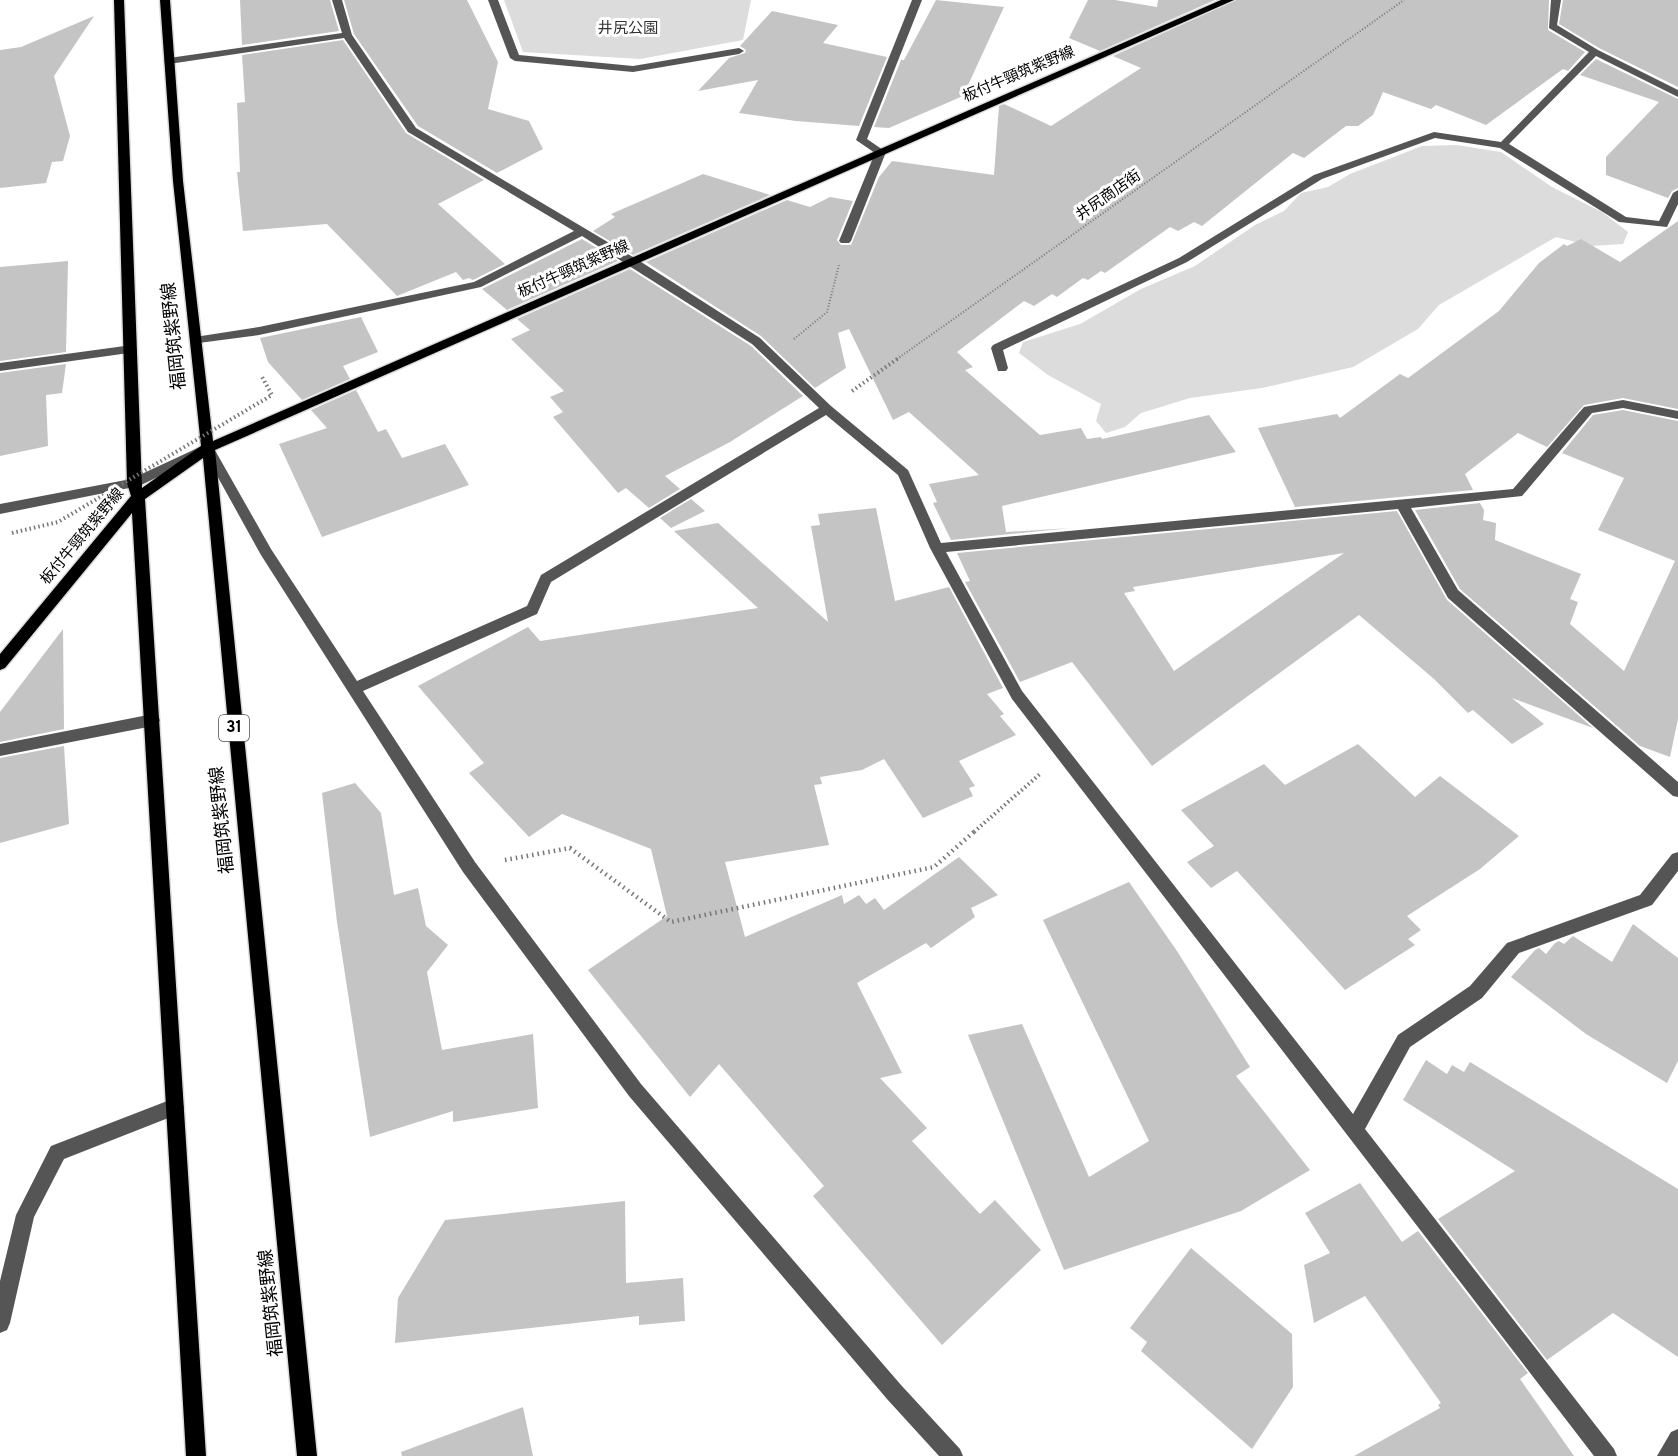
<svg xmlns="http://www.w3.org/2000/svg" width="1678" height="1456" viewBox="0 0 1678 1456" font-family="Overpass,'Noto Sans JP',sans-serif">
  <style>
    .green { fill: #dcdcdc }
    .building { fill: #c4c4c4; fill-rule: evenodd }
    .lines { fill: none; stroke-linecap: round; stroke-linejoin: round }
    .major-casing { stroke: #dbdbdb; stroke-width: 3 }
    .path-far2 { stroke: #777; stroke-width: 2; stroke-dasharray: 1 2; stroke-linecap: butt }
    .path-far1 { stroke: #777; stroke-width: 4; stroke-dasharray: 1.5 3; stroke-linecap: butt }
    .path { stroke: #777; stroke-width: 4.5; stroke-dasharray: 1.5 4; stroke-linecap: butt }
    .minor { fill: #555; fill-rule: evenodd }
    .major { fill: #000; fill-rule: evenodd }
    .path-bridge { stroke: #777; stroke-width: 4; stroke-dasharray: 1.5 3; stroke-linecap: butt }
    .labels { text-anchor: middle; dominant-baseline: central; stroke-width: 6; stroke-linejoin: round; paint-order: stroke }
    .far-park-label { font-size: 15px; fill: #333; stroke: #fff }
    .far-street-label { font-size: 15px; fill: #000; stroke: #fff }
    .shield { fill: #fff; stroke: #4c4c4c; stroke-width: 1.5 }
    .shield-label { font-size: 16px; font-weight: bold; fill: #000 }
    .street-label { font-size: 18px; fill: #000; stroke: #fff }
  </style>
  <rect width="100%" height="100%" fill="#fff"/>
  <g class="green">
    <path d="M504,0H751L743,40L640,59L523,52Z"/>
    <path d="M1457,145L1501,152L1552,187L1602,212L1628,232L1623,244L1591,246L1556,237L1439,305L1418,329L1353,367L1262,388L1190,398L1141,413L1125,427L1106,433L1096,421L1101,404L1048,375L1019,353L1023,342L1080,324L1141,289L1195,266L1255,225L1284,211L1301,193L1328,187L1350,174L1422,146Z"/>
  </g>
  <g class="building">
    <path d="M240,0H330L339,31L242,45Z"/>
    <path d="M344,0H467L498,62L488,109L529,121L543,149L497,173L418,126L354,34Z"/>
    <path d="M936,0L1004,7L963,96L889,128L874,127L901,60H904Z"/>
    <path d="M1088,0H1115L1157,7L1158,0H1215L1100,51L1069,38Z"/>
    <path d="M1236,0H1549L1548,30L1585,52L1568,71L1563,69L1486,125L1436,105L1431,109L1383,92L1373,115L1358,126H1346L1304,158L1293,153L1202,226L1194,222L1178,231L1170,227L1105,273L1101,271L1088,280L1083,278L1057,297L1052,294L1034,306L1024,301L957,352L973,367L965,370L1040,435L1081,428L1087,439L1101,437L1102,439L1209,415L1236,452L1002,506L1006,532L1071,528L951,540L933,503L937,502L929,484L979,475L909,412L893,420L849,329L838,333L846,368L815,388L761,336L646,262L787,200L810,207L830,197L853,201L837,240L841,245H851L879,177L892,161L994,175L999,106L1004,104L1051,126L1141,68L1113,56Z"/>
    <path d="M1563,0H1678V87L1599,48L1559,24Z"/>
    <path d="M772,11L838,25L823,43L887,57L859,126L796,121L739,113L758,80L698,91L729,58L745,53L746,50L740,46Z"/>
    <path d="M94,16L54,76L70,136L63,161L52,162L46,183L0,188V50L21,47Z"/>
    <path d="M343,40L406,133L484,180L438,204L505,264L473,280L469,278L463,280L456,272L397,296L327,224L243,231L237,172H240L237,103L245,102L242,55Z"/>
    <path d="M1596,59L1678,99V188L1672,191L1668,198L1606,175V157L1659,102L1580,75Z"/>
    <path d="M703,174L770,195L633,255L593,231L615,217L611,214Z"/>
    <path d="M1678,221V409L1623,398L1584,405L1547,447L1518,433L1465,474L1473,490L1295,507L1258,428L1337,414L1340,418L1400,374L1408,378L1499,311L1539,263L1564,244L1567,246L1581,239L1620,262Z"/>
    <path d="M582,239L618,261L507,310L482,289Z"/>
    <path d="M68,261L66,352L0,361V267Z"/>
    <path d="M630,269L751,346L803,396L730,442L665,476L680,489L649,508L626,488L618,493L553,417L563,412L550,397L564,391L511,339L530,330L517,319Z"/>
    <path d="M361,317L378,352L343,366L350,379L302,400L268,362L260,338Z"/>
    <path d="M66,364L62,393L46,395L48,446L0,456V373Z"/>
    <path d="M356,390L378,432L386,429L402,458L445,444L469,485L322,537L279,444L327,428L311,410Z"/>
    <path d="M1623,410L1678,421V719L1670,757L1640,746L1460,589L1415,510L1480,503L1484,510L1483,520L1496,523L1495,540L1581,574L1570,599L1578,602L1570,624L1624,671L1675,561L1598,530L1624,478L1562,453L1593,415Z"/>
    <path d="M691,499L705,511L671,528L660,518Z"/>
    <path d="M876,508L895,601L949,587L1003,688L987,694L1004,714L1000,716L1016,735L959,761L975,786L969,788L973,796L923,818L884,759L862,770L820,777L822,784L814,785L829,845L725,862L745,937L842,895L844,904L859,895L866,904L875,898L884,910L959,857L998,895L971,908L975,917L931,948L926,943L857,983L902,1073L880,1078L927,1128L912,1141L980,1214L995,1200L1041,1250L942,1345L813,1196L824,1186L719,1064L690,1097L588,970L667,916L651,849L562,814L529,837L469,773L484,763L418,686L528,627L540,641L758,608L674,531L718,523L828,622L811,526L820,525L818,514Z"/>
    <path d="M1397,511L1447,600L1593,728L1512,698L1544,724L1512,744L1473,710L1468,713L1434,679L1359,615L1152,766L1072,662L1020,682L965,582L970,581L957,553ZM1344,553L1174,671L1124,593L1135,591L1133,587Z"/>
    <path d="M63,629L64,729L0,742V712Z"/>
    <path d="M1358,744L1415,797L1440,776L1519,836L1480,869L1407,916L1421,930L1408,939L1415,945L1345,990L1237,871L1211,888L1187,862L1214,846L1181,810L1264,764L1285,785Z"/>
    <path d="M64,746L69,824L0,843V758Z"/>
    <path d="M355,783L381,813L394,895L418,888L426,926L448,945L427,972L442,1050L533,1034L538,1108L453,1122V1111L370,1137L337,922L322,793Z"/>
    <path d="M1129,882L1177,951L1250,1067L1236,1076L1310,1170L1241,1211L1064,1270L968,1035L1022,1024L1089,1177L1149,1141L1043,920Z"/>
    <path d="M1633,924L1678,958V1061L1667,1083L1586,1034L1511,977L1535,950L1539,948L1546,954L1555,943L1559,941L1564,944L1573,936L1612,962Z"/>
    <path d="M1426,1060L1447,1074L1452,1065L1464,1072L1470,1062L1678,1189V1357L1613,1313L1547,1360L1438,1219L1515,1171L1403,1100Z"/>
    <path d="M1360,1183L1402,1242L1418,1231L1528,1373L1520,1379L1574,1456H1354L1440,1408L1438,1405L1441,1403L1365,1296L1314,1323L1304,1265L1330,1253L1305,1213Z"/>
    <path d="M625,1201L626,1283L683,1278L685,1321L639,1325V1316L395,1343L398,1298L445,1220Z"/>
    <path d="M1191,1248L1292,1334L1293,1387L1252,1449L1141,1351L1147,1342L1130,1328Z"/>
    <path d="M523,1407L533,1456H402L401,1452Z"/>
  </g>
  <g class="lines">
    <defs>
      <path id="major" d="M114,0H124L142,488L201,446L173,181L160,0H170L183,181L213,441L1221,0H1234L215,450L317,1456H297L203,458L145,499L206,1456H186L132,513L5,668L0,670V654L131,496L127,483Z"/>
    </defs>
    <use href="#major" class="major-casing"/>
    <g class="path-far2">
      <path d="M794,339L827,312L839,265"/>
      <path d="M897,359L1404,0"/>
    </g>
    <g class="path-far1">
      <path d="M852,391L900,357"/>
      <path d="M974,832L1040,774"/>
    </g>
    <path class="path" d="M505,860L570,848L671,922L934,867L976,830"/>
    <g class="minor">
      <path d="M332,0H342L352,35L416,128L638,260L760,338L831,406L908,470L941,543L1513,489L1584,407L1623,400L1678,411V419L1623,408L1592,413L1522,496L1411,508L1458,590L1678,782V797L1673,796L1448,598L1398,509L946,552L1022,691L1353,1114L1398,1035L1470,986L1507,943L1640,895L1672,854L1678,852V871L1652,905L1519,953L1482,998L1410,1047L1365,1129L1614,1449L1617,1456H1594L1012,699L930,548L898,475L826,415L551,582L537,614L363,691L475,862L641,1084L901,1385L960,1449L963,1456H939L887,1399L629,1096L463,872L261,555L205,454L139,486L0,514V504L131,479L204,445H212L271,549L357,681L527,606L541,575L819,408L752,344L582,236L481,287L259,335L191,344V338L195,337L259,327L474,282L574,231L408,132L344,38L169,64L164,61L169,58L342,33Z"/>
      <path d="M488,0H498L519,55L633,66L739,48L744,51L739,54L633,72L515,61L510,58Z"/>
      <path d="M912,0H922L867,139L886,152L851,241L849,243H841L839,241L875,153L856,140Z"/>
      <path d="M1551,0H1561L1557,25L1598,50L1678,90V97L1596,56L1509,144L1626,217L1659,221L1673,193L1678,190V204L1667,227L1619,222L1500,148L1435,138L1322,179L1187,262L1003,350L1008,368L1006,371H998L991,348L993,345L1179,258L1314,175L1434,132L1501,142L1589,52L1549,28Z"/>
      <path d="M132,345L136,346V352L0,371V363Z"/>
      <path d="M153,714L158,716L160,720L158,724L153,726L0,756V744Z"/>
      <path d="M175,1098L181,1101L184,1107L181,1113L64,1159L34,1217L10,1323L7,1330L0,1333V1281L16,1215L51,1146Z"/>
      <path d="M1678,1429V1456H1657L1671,1432Z"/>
    </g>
    <use href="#major" class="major"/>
    <path class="path-bridge" d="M12,533L58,522L272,395L261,375"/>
  </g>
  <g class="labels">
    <g class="far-park-label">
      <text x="628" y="29">井尻公園</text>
    </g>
    <g class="far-street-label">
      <text transform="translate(1019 75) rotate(-23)">板付牛頸筑紫野線</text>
      <text transform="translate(1109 196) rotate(-35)">井尻商店街</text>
      <text transform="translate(574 270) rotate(-24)">板付牛頸筑紫野線</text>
      <text transform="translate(83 537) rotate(-50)">板付牛頸筑紫野線</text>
    </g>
    <rect class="shield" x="219" y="715" width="30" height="26" rx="4.5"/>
    <g class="shield-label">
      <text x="234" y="728">31</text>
    </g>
    <g class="street-label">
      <text transform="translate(175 336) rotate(-96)">福岡筑紫野線</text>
      <text transform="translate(223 820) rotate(-96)">福岡筑紫野線</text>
      <text transform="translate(272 1303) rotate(-96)">福岡筑紫野線</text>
    </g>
  </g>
</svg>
